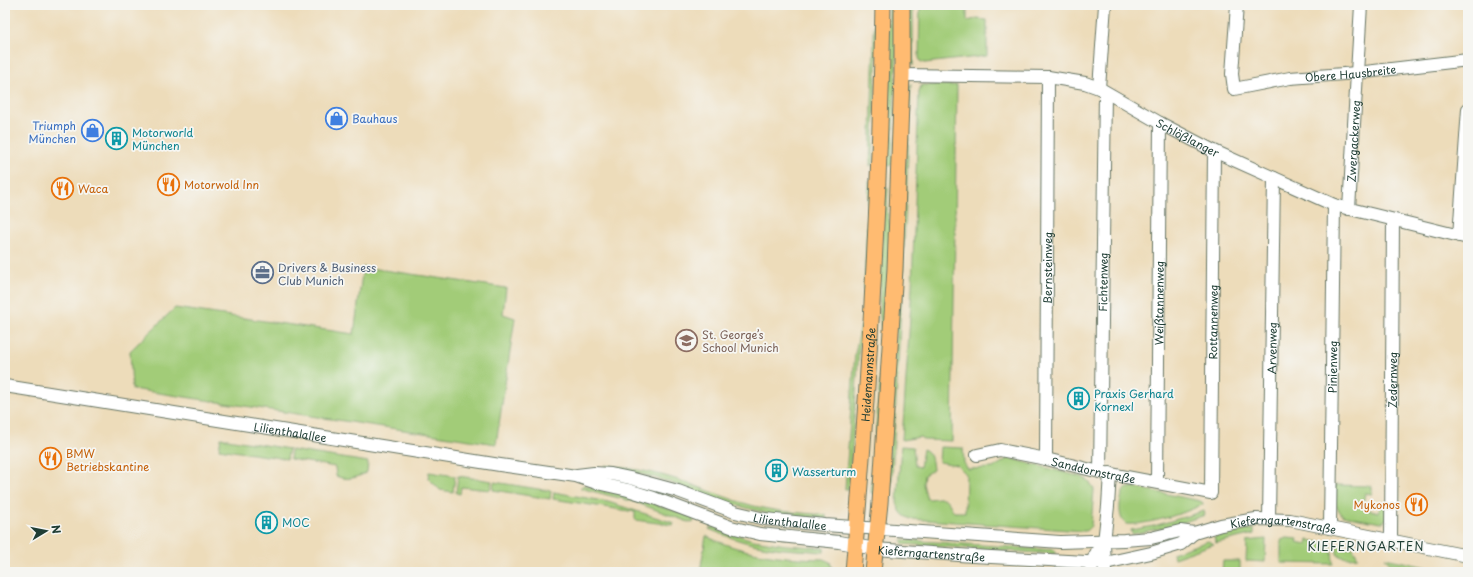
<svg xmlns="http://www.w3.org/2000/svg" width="1473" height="577" viewBox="0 0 1473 577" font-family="'Playpen Sans',sans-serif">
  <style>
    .green { fill: #a2cc78; stroke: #608456 }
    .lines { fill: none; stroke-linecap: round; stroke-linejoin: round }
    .minor-casing { stroke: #677563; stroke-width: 14 }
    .major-casing { stroke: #677563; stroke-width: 17 }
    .minor { stroke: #fff; stroke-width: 12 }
    .major { stroke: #ffbb71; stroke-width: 15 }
    .labels { text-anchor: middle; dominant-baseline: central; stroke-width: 3.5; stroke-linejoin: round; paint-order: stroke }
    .street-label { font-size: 11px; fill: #1f3d34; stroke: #f6f6f2 }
    .shop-label { font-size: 11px; fill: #366cbe; stroke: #f6f6f2; text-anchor: start }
    .culture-label { font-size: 11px; fill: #0d838f; stroke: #f6f6f2; text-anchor: start }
    .food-label { font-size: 11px; fill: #c56008; stroke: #f6f6f2; text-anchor: start }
    .service-label { font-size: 11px; fill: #4e5e75; stroke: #f6f6f2; text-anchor: start }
    .education-label { font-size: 11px; fill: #785e54; stroke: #f6f6f2; text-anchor: start }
    .neighbourhood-label { font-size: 12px; letter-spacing: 1px; fill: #1f3d34; stroke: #f6f6f2 }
  </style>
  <rect width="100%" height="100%" fill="#f6f6f2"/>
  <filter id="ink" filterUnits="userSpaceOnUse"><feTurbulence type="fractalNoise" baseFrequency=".025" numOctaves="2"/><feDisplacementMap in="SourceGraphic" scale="8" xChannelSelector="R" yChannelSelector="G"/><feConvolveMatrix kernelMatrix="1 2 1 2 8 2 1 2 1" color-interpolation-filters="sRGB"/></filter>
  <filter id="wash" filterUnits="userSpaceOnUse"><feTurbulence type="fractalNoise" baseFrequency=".012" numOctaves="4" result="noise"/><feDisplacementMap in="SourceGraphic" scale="16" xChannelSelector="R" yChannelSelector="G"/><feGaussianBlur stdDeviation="0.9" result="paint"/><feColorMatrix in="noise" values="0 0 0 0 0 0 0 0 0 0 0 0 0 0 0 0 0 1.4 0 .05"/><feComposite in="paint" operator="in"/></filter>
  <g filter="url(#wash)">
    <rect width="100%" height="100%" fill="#eddcba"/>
    <g class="green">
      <path d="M875,5H878L873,164L870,166Z"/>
      <path d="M889,5H893V29L897,45L892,164L889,166L886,163Z"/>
      <path d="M909,5H913V66L909,60Z"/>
      <path d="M920,5H967V21L976,19L987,20V56L925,63L921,62L919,58Z"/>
      <path d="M911,84L903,269L891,494H887L909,87Z"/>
      <path d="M923,85H957L952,441L924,440L920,437L902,440L912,287L919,91L921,86Z"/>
      <path d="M869,181L872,184L866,303L863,305Z"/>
      <path d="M884,187L888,188L887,213L891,227L876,493H871L882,354V336L879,309Z"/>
      <path d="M363,267L506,288L503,314L515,318L496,444L132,389L130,351L175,308L354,334Z"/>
      <path d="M861,325L864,326L859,349L849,489H845L855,353Z"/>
      <path d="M221,438L289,449L287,459L219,449Z"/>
      <path d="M901,446L913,447L915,466L920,467L923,449C932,452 932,462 933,470L924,475L923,484L927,499C946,498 944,494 954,512H965L966,474L957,465L939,462L940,447L963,448L964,463L968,469L993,468L1007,459H1012L1082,477L1089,481L1094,489L1091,526L1086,531H1083L911,519C902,516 899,511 897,502Z"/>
      <path d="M291,450L368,462L367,472C357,478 347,481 336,476L335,467L290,459Z"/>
      <path d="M605,465C625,468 645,470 665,476C695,484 723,498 754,506C778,512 802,513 826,515V519L770,514L728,503L660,479L641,474L608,469Z"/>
      <path d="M429,472L455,476L453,492L440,490L428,478Z"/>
      <path d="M458,476L492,481L490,490L461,487L460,494L456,493Z"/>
      <path d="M494,482L551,491L550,499L493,490Z"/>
      <path d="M584,485L634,497L692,517L694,522L691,523L635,502L580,488Z"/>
      <path d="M1335,485L1372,486V494L1365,493L1362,508L1379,512L1381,506L1388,508L1387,519L1381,523L1343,516L1335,505Z"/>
      <path d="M1133,487L1200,501L1203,503V504C1187,513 1144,526 1126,524C1117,518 1119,498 1125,489Z"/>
      <path d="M554,492L608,502L674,523L673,525L635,520V512L553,499Z"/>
      <path d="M1204,511L1205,515L1172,526L1132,534L1131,530L1154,526Z"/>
      <path d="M713,527L753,540L786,545L824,548V552C805,550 786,550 768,547C747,544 728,537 709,529Z"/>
      <path d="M1254,529V534L1216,543L1214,537Z"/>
      <path d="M706,536C742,554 783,558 823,559L830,562L833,572H700Z"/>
      <path d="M1287,538L1298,539L1297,542L1307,544L1308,540L1330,544L1332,549L1333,564L1281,563V540Z"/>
      <path d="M1266,539L1265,562L1246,561L1247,541Z"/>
      <path d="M902,540H905L1055,550V554L903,544Z"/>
      <path d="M1208,541L1214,544L1174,558L1173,553Z"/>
      <path d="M1337,545L1353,548L1358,557C1350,558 1343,559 1337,554Z"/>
      <path d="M1385,558L1449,572H1427L1389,563Z"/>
      <path d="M1223,561H1240V572H1222Z"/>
    </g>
  </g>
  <g filter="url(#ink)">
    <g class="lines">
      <defs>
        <g id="minor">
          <path id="s1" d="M1237,5L1232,74L1234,89L1290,78L1357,73L1468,60"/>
          <path id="s2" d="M902,75L1048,77L1085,83L1099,88L1160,123L1214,151L1334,205L1468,238"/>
          <path d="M1099,88L1105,5"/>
          <path id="s3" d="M1349,209L1361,5"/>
          <path d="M1459,236L1468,109"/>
          <path id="s4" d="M5,386L500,465L576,476L597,483L628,490L654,498L731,527L760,534L839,542L875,549L973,556L1105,563L1151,553L1181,544L1194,533"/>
          <path id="s5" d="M977,455L1000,450L1046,459L1100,472L1211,493L1214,151"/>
          <path id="s6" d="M1046,459L1048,77"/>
          <path id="s7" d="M1100,472L1105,92"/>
          <path id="s8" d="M577,475L594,473L611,474L630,478L678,491L735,512L765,519L825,525L1060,542L1124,540L1151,538L1180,531L1194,533L1221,525L1256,519L1290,520L1468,556"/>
          <path id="s9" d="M1157,482L1160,123"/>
          <path id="s10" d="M1269,519L1274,178"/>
          <path id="s11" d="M1330,528L1334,205"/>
          <path id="s12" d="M1391,540L1393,220"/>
          <path d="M1091,572C1092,559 1096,551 1104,542"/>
          <path d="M1105,572L1104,542L1108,506L1110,473"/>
        </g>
        <g id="major">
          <path id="s13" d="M853,572C869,383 880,194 883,5"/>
          <path d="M873,572L880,503L895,269L902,75V5"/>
        </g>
      </defs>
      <use href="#minor" class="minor-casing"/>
      <use href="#major" class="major-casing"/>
      <use href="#minor" class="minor"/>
      <use href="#major" class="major"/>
    </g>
  </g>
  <defs>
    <symbol id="shop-ring" viewBox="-11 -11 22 22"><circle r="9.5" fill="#f6f6f2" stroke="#3f7fe0" stroke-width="1.5"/><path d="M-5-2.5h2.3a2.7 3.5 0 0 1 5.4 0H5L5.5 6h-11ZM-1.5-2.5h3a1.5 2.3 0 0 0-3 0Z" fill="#3f7fe0"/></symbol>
    <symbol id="building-ring" viewBox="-11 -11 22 22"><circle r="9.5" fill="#f6f6f2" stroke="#0f9aa8" stroke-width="1.5"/><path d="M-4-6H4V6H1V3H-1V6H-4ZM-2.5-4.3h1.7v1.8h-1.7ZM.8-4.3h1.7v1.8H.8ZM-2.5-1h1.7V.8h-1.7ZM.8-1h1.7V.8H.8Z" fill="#0f9aa8"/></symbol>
    <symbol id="restaurant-ring" viewBox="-11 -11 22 22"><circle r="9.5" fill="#f6f6f2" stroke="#e8710a" stroke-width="1.5"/><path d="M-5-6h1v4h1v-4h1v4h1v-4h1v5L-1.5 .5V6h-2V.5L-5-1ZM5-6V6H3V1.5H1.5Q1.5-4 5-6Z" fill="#e8710a"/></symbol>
    <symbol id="office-ring" viewBox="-11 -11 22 22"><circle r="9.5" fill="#f6f6f2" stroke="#5c6f8a" stroke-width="1.5"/><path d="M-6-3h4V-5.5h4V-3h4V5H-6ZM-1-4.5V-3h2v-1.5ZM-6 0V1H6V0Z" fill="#5c6f8a"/></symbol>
    <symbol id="school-ring" viewBox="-11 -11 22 22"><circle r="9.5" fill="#f6f6f2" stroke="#8d6e63" stroke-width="1.5"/><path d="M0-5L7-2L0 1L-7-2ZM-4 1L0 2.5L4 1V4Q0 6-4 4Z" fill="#8d6e63"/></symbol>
  </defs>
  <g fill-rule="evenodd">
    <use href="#shop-ring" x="324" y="106" width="25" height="25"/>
    <use href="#shop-ring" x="80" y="118" width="25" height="25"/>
    <use href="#building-ring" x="104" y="126" width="25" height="25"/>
    <use href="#restaurant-ring" x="156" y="172" width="25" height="25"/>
    <use href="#restaurant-ring" x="50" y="176" width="25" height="25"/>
    <use href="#office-ring" x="250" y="260" width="25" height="25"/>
    <use href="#school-ring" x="674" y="328" width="25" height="25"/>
    <use href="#building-ring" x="1066" y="386" width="25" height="25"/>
    <use href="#restaurant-ring" x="38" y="446" width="25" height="25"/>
    <use href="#building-ring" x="764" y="458" width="25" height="25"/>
    <use href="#restaurant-ring" x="1404" y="492" width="25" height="25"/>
    <use href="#building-ring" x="254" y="510" width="25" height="25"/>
  </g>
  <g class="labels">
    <g class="street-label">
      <text stroke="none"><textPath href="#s1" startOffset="202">Obere Hausbreite</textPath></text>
      <text stroke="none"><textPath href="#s2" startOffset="300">Schlößlanger</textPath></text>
      <text stroke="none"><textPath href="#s3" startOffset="68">Zwergackerweg</textPath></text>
      <text stroke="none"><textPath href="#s6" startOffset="191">Bernsteinweg</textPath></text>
      <text stroke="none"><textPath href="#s7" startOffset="190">Fichtenweg</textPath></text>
      <text stroke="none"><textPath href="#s9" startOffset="179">Weißtannenweg</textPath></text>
      <text stroke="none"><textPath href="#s5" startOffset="410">Rottannenweg</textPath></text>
      <text stroke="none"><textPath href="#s10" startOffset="171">Arvenweg</textPath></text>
      <text stroke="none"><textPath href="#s11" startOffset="161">Pinienweg</textPath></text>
      <text stroke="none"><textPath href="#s13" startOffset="198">Heidemannstraße</textPath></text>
      <text stroke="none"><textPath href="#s12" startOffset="160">Zedernweg</textPath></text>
      <text stroke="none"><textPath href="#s4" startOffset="289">Lilienthalallee</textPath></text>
      <text stroke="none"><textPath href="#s5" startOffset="119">Sanddornstraße</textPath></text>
      <text stroke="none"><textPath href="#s8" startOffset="220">Lilienthalallee</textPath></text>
      <text stroke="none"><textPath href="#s8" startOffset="717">Kieferngartenstraße</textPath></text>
      <text stroke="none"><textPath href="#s4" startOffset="944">Kieferngartenstraße</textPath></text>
    </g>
    <g class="shop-label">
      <text x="352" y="118">Bauhaus</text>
      <text x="76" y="125" text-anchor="end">Triumph<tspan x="76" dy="13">München</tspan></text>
    </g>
    <g class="culture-label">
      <text x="132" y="132">Motorworld<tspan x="132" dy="13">München</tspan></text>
      <text x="1094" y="393">Praxis Gerhard<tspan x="1094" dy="13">Kornexl</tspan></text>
      <text x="792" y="471">Wasserturm</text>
      <text x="282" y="522">MOC</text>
    </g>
    <g class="food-label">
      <text x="184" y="184">Motorwold Inn</text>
      <text x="78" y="188">Waca</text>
      <text x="66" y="453">BMW<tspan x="66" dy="13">Betriebskantine</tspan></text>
      <text x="1400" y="504" text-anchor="end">Mykonos</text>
    </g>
    <g class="service-label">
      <text x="278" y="267">Drivers &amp; Business<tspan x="278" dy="13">Club Munich</tspan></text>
    </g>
    <g class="education-label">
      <text x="702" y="334">St. George’s<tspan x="702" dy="13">School Munich</tspan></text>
    </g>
    <g class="neighbourhood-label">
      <text x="1366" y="546">KIEFERNGARTEN</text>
    </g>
  </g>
  <rect width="1473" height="577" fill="none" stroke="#f6f6f2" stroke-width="20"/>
  <g transform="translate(46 531) rotate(80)" stroke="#f6f6f2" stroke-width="3" paint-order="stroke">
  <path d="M0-3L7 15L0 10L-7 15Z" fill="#1f3d34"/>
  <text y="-6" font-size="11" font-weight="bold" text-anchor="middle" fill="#1f3d34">N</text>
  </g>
</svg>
